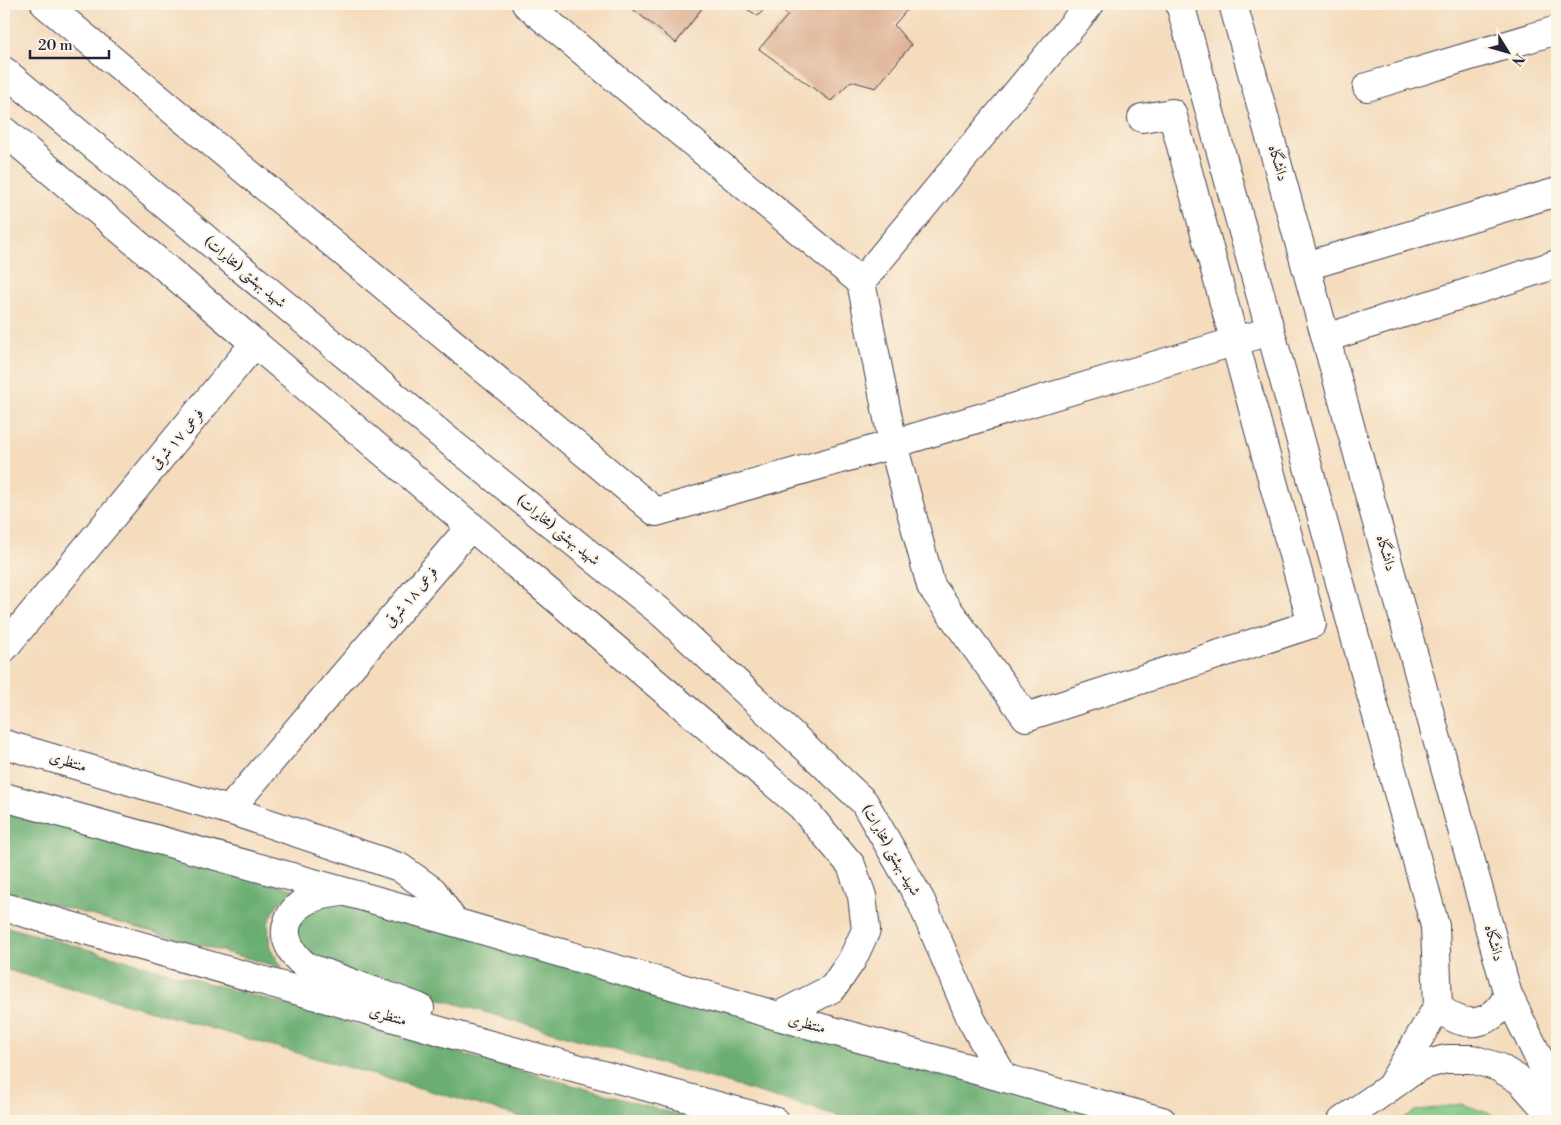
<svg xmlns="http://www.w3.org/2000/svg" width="1561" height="1125" viewBox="0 0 1561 1125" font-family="'Libre Bodoni',Amiri,serif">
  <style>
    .green { fill: #83ca85; stroke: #527660 }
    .forest { fill: #6aae72; stroke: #466856 }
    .building { fill: #deb396 }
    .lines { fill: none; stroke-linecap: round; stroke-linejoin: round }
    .minor-casing { stroke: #423e4e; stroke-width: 30 }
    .major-casing { stroke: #423e4e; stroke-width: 30 }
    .minor { stroke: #fff; stroke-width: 28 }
    .major { stroke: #fff; stroke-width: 28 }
    .labels { text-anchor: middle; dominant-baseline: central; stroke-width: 4; stroke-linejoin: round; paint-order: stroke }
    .street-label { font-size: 15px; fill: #22223b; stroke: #fcf5e5 }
  </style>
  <rect width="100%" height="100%" fill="#fcf5e5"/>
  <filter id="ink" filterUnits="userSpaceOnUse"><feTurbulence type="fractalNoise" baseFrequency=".02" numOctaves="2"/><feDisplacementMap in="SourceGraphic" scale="10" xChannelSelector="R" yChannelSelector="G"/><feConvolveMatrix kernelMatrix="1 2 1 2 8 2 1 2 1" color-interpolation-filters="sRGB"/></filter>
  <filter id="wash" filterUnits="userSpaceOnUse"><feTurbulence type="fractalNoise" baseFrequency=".0096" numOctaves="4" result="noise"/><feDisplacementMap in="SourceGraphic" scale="20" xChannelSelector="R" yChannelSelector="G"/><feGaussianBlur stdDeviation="1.12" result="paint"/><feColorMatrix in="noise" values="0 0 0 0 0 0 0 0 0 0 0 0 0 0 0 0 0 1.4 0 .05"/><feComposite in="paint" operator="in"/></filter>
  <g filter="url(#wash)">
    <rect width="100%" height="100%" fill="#f4dcbd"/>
    <path class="green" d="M1462,1104L1502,1118L1505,1121H1400L1415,1111Z"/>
    <g class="forest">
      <path d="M4,808L296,890L277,905L268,923L270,948L283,968L4,891Z"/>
      <path d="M350,903L1135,1121H857L317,963L292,936L298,917L320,906Z"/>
      <path d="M4,926L701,1121H535L4,969Z"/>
    </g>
    <g id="blocks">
      <g class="building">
        <path d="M626,4H705L676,43Z"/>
        <path d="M739,4H769L758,16Z"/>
        <path d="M771,4H912L894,25L911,45L876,88L851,81L831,101L759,49L788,15Z"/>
      </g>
    </g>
  </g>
  <g filter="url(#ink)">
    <use href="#blocks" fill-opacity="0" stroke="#423e4e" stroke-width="1"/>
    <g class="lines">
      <defs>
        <g id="minor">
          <path d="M45,4L656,512L893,444L1270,331"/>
          <path d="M526,4L861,282"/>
          <path d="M1090,4L861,282L893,444L931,586L1026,717L1312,624L1172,113L1142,118"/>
          <path d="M1367,87L1557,30"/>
          <path d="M1306,266L1557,192"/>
          <path d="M1326,338L1557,264"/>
          <path d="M4,648L255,343"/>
          <path d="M4,744L229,810L399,867L433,891L454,922"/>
          <path d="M229,810L471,526"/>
        </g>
        <g id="major">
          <path d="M1180,4L1435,926L1438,1006L1390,1087"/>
          <path d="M1233,4L1508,995L1557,1095"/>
          <path d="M4,71L450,442L663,614L864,802L921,901L971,1019L1004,1078"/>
          <path d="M4,131L801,806L851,865L862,896L866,930L852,960L833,988L778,1016"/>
          <path d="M4,797L454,922L778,1016L1162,1121"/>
          <path d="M342,892C319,895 298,898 288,921C281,937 292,955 305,965C312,970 325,973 333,976C362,987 391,997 420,1008"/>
          <path d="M4,907L472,1040L774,1121"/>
          <path d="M1438,1006C1463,1031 1492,1027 1508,995"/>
          <path d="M1342,1121L1420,1066L1446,1059H1472L1498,1067L1521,1081L1556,1121"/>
        </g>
      </defs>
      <use href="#minor" class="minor-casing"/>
      <use href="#major" class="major-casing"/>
      <use href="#minor" class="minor"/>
      <use href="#major" class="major"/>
    </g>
  </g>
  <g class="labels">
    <g class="street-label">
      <text transform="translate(1278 163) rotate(74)">دانشگاه</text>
      <text transform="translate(245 272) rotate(40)">شهید بهشتی (مخابرات)</text>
      <text transform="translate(177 439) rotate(-50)">فرعی ۱۷ شرقی</text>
      <text transform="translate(558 530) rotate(39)">شهید بهشتی (مخابرات)</text>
      <text transform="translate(1386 553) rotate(74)">دانشگاه</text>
      <text transform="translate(411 597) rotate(-50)">فرعی ۱۸ شرقی</text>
      <text transform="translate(68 762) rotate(17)">منتظری</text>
      <text transform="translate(891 850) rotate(60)">شهید بهشتی (مخابرات)</text>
      <text transform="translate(1494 943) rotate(75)">دانشگاه</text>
      <text transform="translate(388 1016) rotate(16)">منتظری</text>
      <text transform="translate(807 1024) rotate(15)">منتظری</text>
    </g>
  </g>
  <rect width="1561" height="1125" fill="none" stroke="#fcf5e5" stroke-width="20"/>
  <g transform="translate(1508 52) rotate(127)" stroke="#fcf5e5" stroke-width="4" paint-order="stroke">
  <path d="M0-4L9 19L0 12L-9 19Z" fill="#22223b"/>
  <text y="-8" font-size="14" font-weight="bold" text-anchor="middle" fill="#22223b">N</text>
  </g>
  <path d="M30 50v8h79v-8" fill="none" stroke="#22223b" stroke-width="2.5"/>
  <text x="38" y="50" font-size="15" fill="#22223b" stroke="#fcf5e5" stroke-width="4" paint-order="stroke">20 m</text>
</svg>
